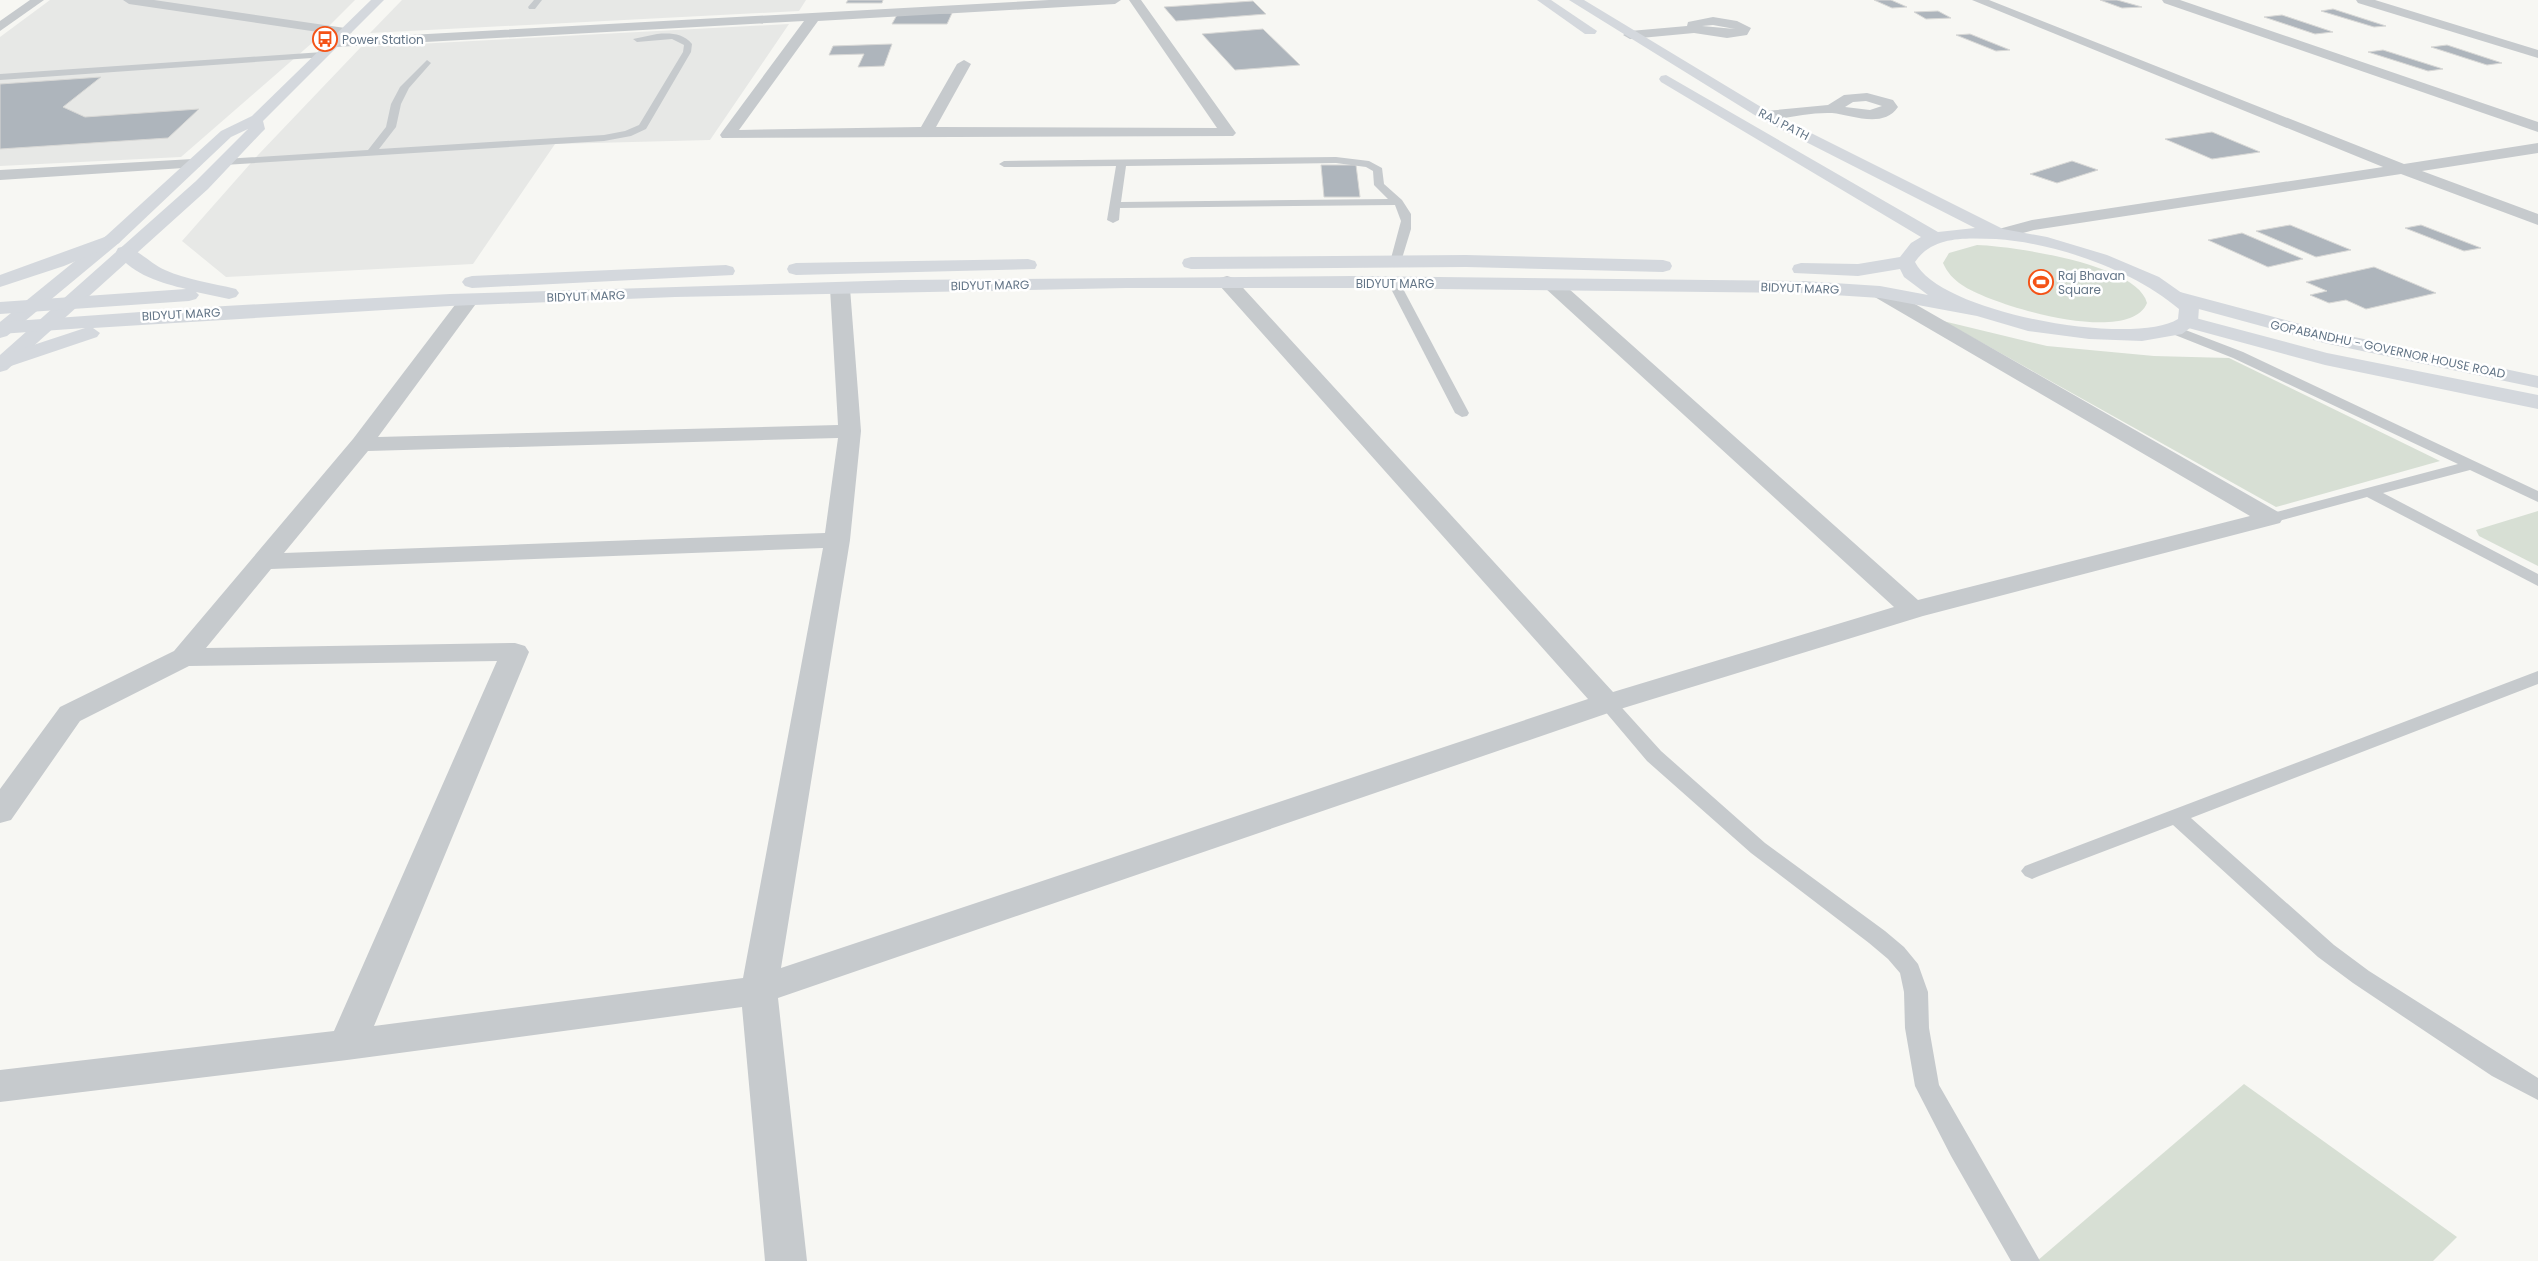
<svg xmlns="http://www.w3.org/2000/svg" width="2538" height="1261" viewBox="0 0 2538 1261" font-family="Poppins,sans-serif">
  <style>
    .built { fill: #e7e8e6 }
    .green { fill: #d7dfd4 }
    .building { fill: #aeb5bc; stroke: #d8d8d6 }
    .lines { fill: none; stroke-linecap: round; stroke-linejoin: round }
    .lane { fill: #c6cacd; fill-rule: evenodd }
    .street { fill: #c6cacd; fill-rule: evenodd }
    .secondary { fill: #d4d8dd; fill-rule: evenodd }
    .primary { fill: #d4d8dd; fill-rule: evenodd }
    .labels { text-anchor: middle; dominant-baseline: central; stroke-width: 5; stroke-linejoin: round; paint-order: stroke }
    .far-poi-label { font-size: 12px; fill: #637587; stroke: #fff; text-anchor: start }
    .far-street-label { font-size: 12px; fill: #637587; stroke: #fff }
  </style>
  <rect width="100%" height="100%" fill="#f7f7f3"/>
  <g class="built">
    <path d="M50,0H355L312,43L181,157L0,166V37Z"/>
    <path d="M402,0H806L799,11L370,33Z"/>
    <path d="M789,24L710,140L555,144L473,264L226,277L182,241L258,155L361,47Z"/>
  </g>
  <g class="green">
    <path d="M1977,245C2011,246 2138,264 2147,303C2129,347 1991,305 1962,285C1953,279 1947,272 1943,263L1949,253Z"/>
    <path d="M1943,321L2047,346L2154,356L2229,358L2440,461L2276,507Z"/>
    <path d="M2538,511V566L2479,536L2476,530Z"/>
    <path d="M2244,1084L2457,1237L2433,1261H2037Z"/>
  </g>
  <g class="building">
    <path d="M848,0H883L882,3H846Z"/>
    <path d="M1874,0H1891L1907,7L1892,8Z"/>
    <path d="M2100,0H2117L2142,7L2122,8Z"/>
    <path d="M1253,1L1266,14L1176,21L1164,7Z"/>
    <path d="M2333,9L2386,26L2374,27L2321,11Z"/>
    <path d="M1938,11L1951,18L1926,19L1914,12Z"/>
    <path d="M898,13H952L947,24H892Z"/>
    <path d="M2282,15L2333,32L2315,34L2264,17Z"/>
    <path d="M1263,29L1300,65L1235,70L1202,34Z"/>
    <path d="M1970,34L2010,50L1996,51L1956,35Z"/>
    <path d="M892,44L884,66L858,67L864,54L829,55L833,46Z"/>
    <path d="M2447,45L2502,63L2487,65L2431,47Z"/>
    <path d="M2383,50L2443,69L2428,71L2368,52Z"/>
    <path d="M101,77L63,107L85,117L199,109L168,138L0,149V84Z"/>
    <path d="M2212,132L2260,152L2212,159L2165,139Z"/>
    <path d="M2072,161L2098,170L2057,183L2030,174Z"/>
    <path d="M1321,165H1356L1360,197H1324Z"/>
    <path d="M2290,225L2351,250L2316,257L2256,231Z"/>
    <path d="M2421,225L2481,248L2464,251L2405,228Z"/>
    <path d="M2242,233L2303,259L2268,267L2208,240Z"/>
    <path d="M2374,267L2436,293L2366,309L2346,300L2329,303L2310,295L2327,291L2306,282Z"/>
  </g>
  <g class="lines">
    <g class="lane">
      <path d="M534,0H542L535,9H529L528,7Z"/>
      <path d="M657,34C670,33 683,33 692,44L691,52L646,129L631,136L604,141L224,165L219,162L224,159L368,150L386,127L391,104L400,87L427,60L431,63L409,88L401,104L396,127L379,149L604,135L625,131L639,125L683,52L684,45L672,39L637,42L633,39Z"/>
      <path d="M323,52L326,53V57L0,80V74Z"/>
      <path d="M1336,157L1369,161L1382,168L1384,184L1402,200L1411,214V229L1400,265H1392L1390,262L1401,221L1395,205L1120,208L1119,220L1113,223L1107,220L1116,166L1004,167L999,164L1004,161ZM1336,163L1366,167L1373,171L1374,185L1388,199L1121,202L1126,166Z"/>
      <path d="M1394,279L1400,283L1469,413L1467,416L1462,417L1455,413L1388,283Z"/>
      <path d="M2175,326L2243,352L2538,491V502L2470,470L2383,493L2538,574V586L2367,497L2271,523L2265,521L2263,518L2265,515L2458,464L2233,358L2170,333L2169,330L2170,327Z"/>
      <path d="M2538,671V684L2191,818L2334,945L2369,971L2538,1078V1100L2492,1076L2353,983L2318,957L2173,825L2039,876L2032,879L2025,876L2021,871L2025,866Z"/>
      <path d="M1607,697L1614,699L1661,751L1765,843L1885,931L1904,947L1918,964L1928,992L1929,1028L1939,1085L2040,1261H2011L1951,1156L1915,1086L1905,1028L1904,992L1900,973L1888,959L1869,943L1751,853L1647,761L1598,703L1600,699Z"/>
    </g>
    <g class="street">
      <path d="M30,0H44L0,31V21Z"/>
      <path d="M123,0H154L345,28L352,32L345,36L129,4Z"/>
      <path d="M1049,0H1121L1115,4L818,21L739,130L921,127L957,64L964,60L971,64L936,127L1217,128L1129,0H1141L1236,133L1233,136L722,138L720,135L722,132L804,21L336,47L329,43L336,39Z"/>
      <path d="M1972,0H1989L2404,164L2538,143V153L2422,171L2538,214V225L2401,174L2034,230L2001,239L1995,238L1992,234L1995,230L2032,220L2383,167Z"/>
      <path d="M2162,0H2180L2538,122V132L2164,3Z"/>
      <path d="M2356,0H2375L2538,50V58L2358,3Z"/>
      <path d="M1713,17L1737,21L1751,28L1747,35L1727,38L1694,33L1630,39L1623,35L1630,31L1687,26L1688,22ZM1713,25L1735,29L1702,26Z"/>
      <path d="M1867,93L1893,100L1898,107C1883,129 1852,115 1832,113C1811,112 1787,118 1766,121L1758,116L1766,111L1828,105L1844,95ZM1866,101L1882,106L1870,110L1845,107L1853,102Z"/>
      <path d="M193,159L201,164L199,167L0,180V170Z"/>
      <path d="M1227,276L1234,278L1613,692L1894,607L1545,288L1542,284L1545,280H1559L1918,600L2250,516L1873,296L1870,292L1873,288H1887L2280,513L2283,518L2280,523L1923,616L1617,710L778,998L807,1261H765L742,1007L347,1060L0,1102V1070L334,1031L497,661L189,666L80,721L11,820L0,823V789L60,707L174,651L353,439L461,297H475L478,301L378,437L838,425L830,288L833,284H847L850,288L861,431L850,540L781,968L1588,699L1220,286L1217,282L1220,278ZM838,438L825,533L284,553L368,451ZM823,548L743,978L374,1026L529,652L525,646L515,643L206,648L271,569Z"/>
    </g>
    <g class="secondary">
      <path d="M371,0H384L263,121L265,129L262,132L208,189L7,370L0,372V355L196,181L248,129L231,137L119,243L7,336L0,338V322L107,235L221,131L252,116Z"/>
      <path d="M2180,292L2326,331L2538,376V388L2324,343L2173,302L2170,298L2173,294Z"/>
      <path d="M2188,316L2327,353L2538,395V409L2325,365L2181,326L2178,322L2181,318Z"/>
    </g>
    <g class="primary">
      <path d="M1537,0H1551L1597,31L1595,34H1585Z"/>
      <path d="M1569,0H1584L1771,113L2003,229L2047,237L2107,255L2159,277L2196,303L2199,307L2198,322L2182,334L2142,341L2089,339L2028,331L1977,316L1880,298L1803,293L1352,288H1126L675,297L450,306L93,328L100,333L97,337L11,366L0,367V356L85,328L0,334V322L225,306L450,294L901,280L1352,276L1803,281L1880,286L1928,295L1904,277L1900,269L1858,276L1794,273L1792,269L1794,265L1801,263L1858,264L1900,257L1911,243L1921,237L1661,82L1659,79L1661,76L1666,75L1938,232L1975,228L1761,119ZM1996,239C2056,243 2133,270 2179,309L2178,319C2133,347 1939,313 1915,262C1933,235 1967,238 1996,239Z"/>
      <path d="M113,234L119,235L122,239L119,243L64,266L0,287V275Z"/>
      <path d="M125,246C139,250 151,264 165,270C187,280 212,283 236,289L239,293L236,297L229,299L196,292L199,295L196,299L189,301L0,314V302L186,289C161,283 131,274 116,252L118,248Z"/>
      <path d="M1466,255L1663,260L1670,262L1672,266L1670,270L1663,272L1466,267L1191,269L1184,267L1182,263L1184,259L1191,257Z"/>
      <path d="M1028,259L1035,261L1037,265L1035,269L796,275L789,273L787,269L789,265L796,263Z"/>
      <path d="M726,265L733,267L735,271L733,275L472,288L465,286L462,282L465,278L472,276Z"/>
    </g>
  </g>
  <defs>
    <symbol id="bus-ring" viewBox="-11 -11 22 22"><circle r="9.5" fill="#fff" stroke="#f45216" stroke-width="1.5"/><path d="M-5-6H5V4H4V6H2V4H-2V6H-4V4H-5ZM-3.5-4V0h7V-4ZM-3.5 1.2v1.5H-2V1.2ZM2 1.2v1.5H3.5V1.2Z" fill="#f45216"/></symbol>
    <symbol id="stadium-ring" viewBox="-11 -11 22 22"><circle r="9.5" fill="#fff" stroke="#f45216" stroke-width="1.5"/><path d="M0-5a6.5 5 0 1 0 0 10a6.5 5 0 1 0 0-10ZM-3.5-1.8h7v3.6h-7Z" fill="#f45216"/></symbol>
  </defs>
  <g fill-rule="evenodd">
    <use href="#bus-ring" x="311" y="25" width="28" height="28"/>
    <use href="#stadium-ring" x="2027" y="268" width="28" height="28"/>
  </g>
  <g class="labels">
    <g class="far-poi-label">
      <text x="342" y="39">Power Station</text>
      <text x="2058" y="275">Raj Bhavan<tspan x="2058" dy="14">Square</tspan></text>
    </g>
    <g class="far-street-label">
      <text transform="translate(1784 124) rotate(27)">RAJ PATH</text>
      <text x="1395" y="283">BIDYUT MARG</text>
      <text transform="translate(990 285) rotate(-1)">BIDYUT MARG</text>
      <text transform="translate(1800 288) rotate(2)">BIDYUT MARG</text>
      <text transform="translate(586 296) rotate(-2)">BIDYUT MARG</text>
      <text transform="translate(181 314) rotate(-3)">BIDYUT MARG</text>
      <text transform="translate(2388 349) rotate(12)">GOPABANDHU - GOVERNOR HOUSE ROAD</text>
    </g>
  </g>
</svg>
